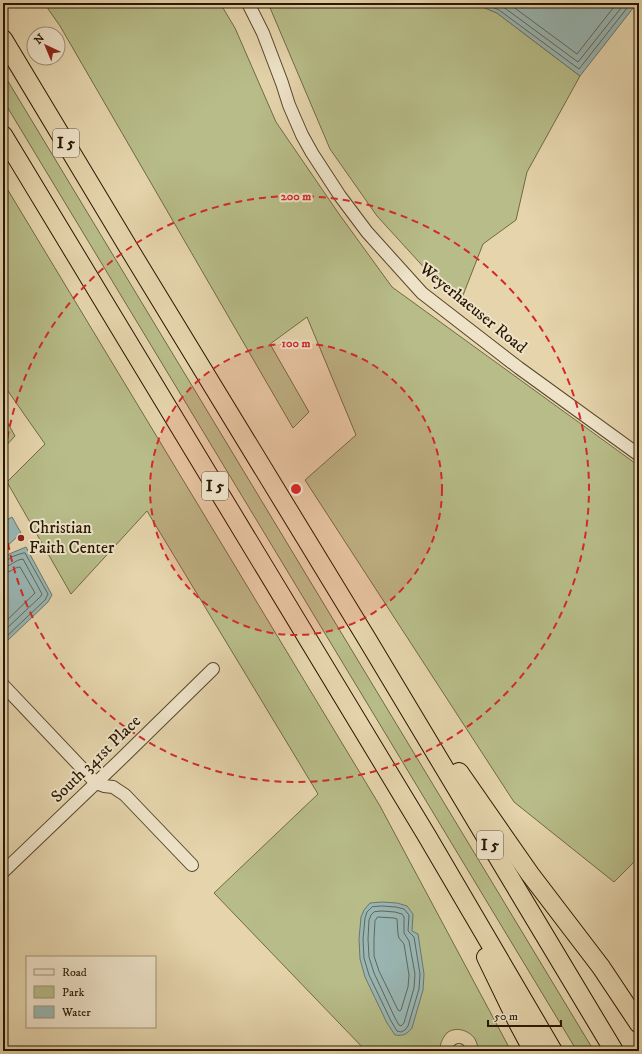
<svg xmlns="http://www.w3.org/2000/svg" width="642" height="1054" viewBox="0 0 642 1054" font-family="'IM FELL DW Pica',serif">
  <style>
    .green { fill: #b7bc88; stroke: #706a44 }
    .water { fill: #99b6b3; stroke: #6c766b }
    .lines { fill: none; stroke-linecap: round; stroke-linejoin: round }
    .shore { stroke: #60665a; stroke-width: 1 }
    .minor-casing { stroke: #57462b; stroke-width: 14 }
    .highway-casing { stroke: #281700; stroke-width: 20 }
    .minor { stroke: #eee3c9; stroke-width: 12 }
    .highway { stroke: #e5d4ac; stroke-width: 18 }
    .ring { fill: none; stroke: #d62828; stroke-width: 2; stroke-dasharray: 7 5 }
    .poi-dot { fill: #8f2418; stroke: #eee3c9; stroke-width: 1.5 }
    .labels { text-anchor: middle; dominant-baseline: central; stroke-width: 4; stroke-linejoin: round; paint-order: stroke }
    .shield { fill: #eee3c9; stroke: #63543c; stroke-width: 1 }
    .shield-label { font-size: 16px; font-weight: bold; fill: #281700 }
    .street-label { font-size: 17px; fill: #281700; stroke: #eee3c9 }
    .poi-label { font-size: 17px; fill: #281700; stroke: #eee3c9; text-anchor: start }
    .centre { fill: #d62828; stroke: #eee3c9; stroke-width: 2 }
    .ring-label { font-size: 12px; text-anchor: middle; font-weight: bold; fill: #d62828; stroke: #eee3c9; stroke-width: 4; stroke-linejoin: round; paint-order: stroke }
  </style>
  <rect width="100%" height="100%" fill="#e5d4ac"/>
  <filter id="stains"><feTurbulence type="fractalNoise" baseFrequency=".005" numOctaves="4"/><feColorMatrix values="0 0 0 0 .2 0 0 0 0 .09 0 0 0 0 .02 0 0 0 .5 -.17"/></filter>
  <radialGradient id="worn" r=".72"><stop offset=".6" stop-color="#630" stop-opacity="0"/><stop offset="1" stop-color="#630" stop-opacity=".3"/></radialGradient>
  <g class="green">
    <path d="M44,3H220L235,28L276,122L339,214L392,287L639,466V857L614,882L514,802L305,480L356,435L307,317L270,344L309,412L293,428L60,26Z"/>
    <path d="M268,3H473L497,13L580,76L527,172L516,220L483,244L460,303L440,285L377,216L330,149Z"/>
    <path d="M3,73L594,1051H577L3,100Z"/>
    <path d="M3,182L380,806L511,1051H478C478,1047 477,1043 475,1039C469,1030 455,1026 447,1033C442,1038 440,1045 439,1051H366L214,893L318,794L147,511L71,594L7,482L45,444L3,384Z"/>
    <path d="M3,415L15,436L3,449Z"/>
  </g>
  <g class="water">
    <path d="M473,3H637L580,76L497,13Z"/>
    <path d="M12,517L21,533L3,550V522Z"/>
    <path d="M26,547L52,595L48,602L6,642L3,640V560L9,554Z"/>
    <path d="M382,902L397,903L407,906L413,914L412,931L418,934L424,974L423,990L412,1028C406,1035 403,1036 395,1035L387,1023L365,977L360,959L359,939L361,917L364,910L370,903Z"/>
  </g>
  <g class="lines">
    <g class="shore">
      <path d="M483,3L499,10L579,69L631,3"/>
      <path d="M496,3L502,6L578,62L625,3"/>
      <path d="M508,3L577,54L617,3"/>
      <path d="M3,562H6L11,557L23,553H25L48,594L45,600L6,637H3"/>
      <path d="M3,567C11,567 14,560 23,559L42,594L41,596L3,632"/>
      <path d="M3,573C11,573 14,567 20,567L35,593L3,624"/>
      <path d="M382,906L396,907L404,909L409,915L408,931L414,937L420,974L419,989L408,1026L405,1030L401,1032L397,1031L391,1021L369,975L364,958L363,939L365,918L367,912L372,907Z"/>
      <path d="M382,911L395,912L402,914L404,917V933L409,941L415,974L414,988L404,1023L401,1026L399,1025L395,1018L374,973L369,957L368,939L369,920L371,915L374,912Z"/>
      <path d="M378,917L394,918L397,919L398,934L399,938L404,944L409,975L408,987L401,1010L400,1011L398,1010L379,971L374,956V939L375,921Z"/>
    </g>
    <defs>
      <g id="minor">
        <path d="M248,3L263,33L282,83L289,105L302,135L312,153L340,196L367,232L422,293L519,368L639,455"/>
        <path d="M3,685L96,783L104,786L113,787L125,795L192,865"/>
        <path d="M3,872L119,761L213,669"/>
        <path d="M458,1051L459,1050"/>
      </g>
      <g id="highway">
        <path d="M3,39L128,247L367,639L614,1051"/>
        <path d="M3,135L427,836L553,1051"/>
        <path d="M459,772L530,874L601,967L639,1024"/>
        <path d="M486,957L518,1023L533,1051"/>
      </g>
    </defs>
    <use href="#minor" class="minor-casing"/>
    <use href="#highway" class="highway-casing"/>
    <use href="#minor" class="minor"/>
    <use href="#highway" class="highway"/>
  </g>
  <circle cx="296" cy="489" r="146" fill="#d62828" fill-opacity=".12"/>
  <g class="ring">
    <circle cx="296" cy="489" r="146"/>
    <path d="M3 486A293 293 0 1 1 3 492"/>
  </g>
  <circle class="poi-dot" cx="21" cy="538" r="4"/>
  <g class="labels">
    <g class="shield">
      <rect x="53" y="129" width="26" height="28" rx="3"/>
      <rect x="202" y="472" width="26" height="28" rx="3"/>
      <rect x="477" y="831" width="26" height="28" rx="3"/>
    </g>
    <g class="shield-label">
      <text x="66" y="143">I 5</text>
      <text x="215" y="486">I 5</text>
      <text x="490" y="845">I 5</text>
    </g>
    <g class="street-label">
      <text transform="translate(473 308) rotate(39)">Weyerhaeuser Road</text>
      <text transform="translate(96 759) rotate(-44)">South 341st Place</text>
    </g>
    <g class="poi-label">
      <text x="29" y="528">Christian<tspan x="29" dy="20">Faith Center</tspan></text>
    </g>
  </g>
  <circle cx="296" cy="489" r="6" class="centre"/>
  <g class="ring-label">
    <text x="296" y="200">200 m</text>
    <text x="296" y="347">100 m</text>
  </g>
  <rect width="642" height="1054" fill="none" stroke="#e5d4ac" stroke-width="16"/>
  <rect x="4" y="4" width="634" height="1046" fill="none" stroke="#281700" stroke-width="2"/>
  <rect x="8" y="8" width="626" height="1038" fill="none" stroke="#281700"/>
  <rect x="26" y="956" width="130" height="72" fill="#eee3c9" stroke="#9f9179"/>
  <rect x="34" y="969" width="20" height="6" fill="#eee3c9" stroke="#9f9179"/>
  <text x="62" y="976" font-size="12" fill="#281700">Road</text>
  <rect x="34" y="986" width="20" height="12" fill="#b7bc88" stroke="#9f9179"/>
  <text x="62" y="996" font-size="12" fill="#281700">Park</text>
  <rect x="34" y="1006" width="20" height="12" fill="#99b6b3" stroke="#9f9179"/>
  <text x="62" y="1016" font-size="12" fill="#281700">Water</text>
  <g transform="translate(46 46) rotate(316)"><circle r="19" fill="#eee3c9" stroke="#9f9179"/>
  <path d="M0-3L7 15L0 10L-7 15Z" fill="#8f2418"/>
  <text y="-6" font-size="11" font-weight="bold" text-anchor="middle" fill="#281700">N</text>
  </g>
  <path d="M488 1020v6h73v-6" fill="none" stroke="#281700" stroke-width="2"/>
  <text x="494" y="1020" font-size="12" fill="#281700" stroke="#eee3c9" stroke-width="3" paint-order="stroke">50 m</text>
  <rect width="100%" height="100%" filter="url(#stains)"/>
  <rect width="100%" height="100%" fill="url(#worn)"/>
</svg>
